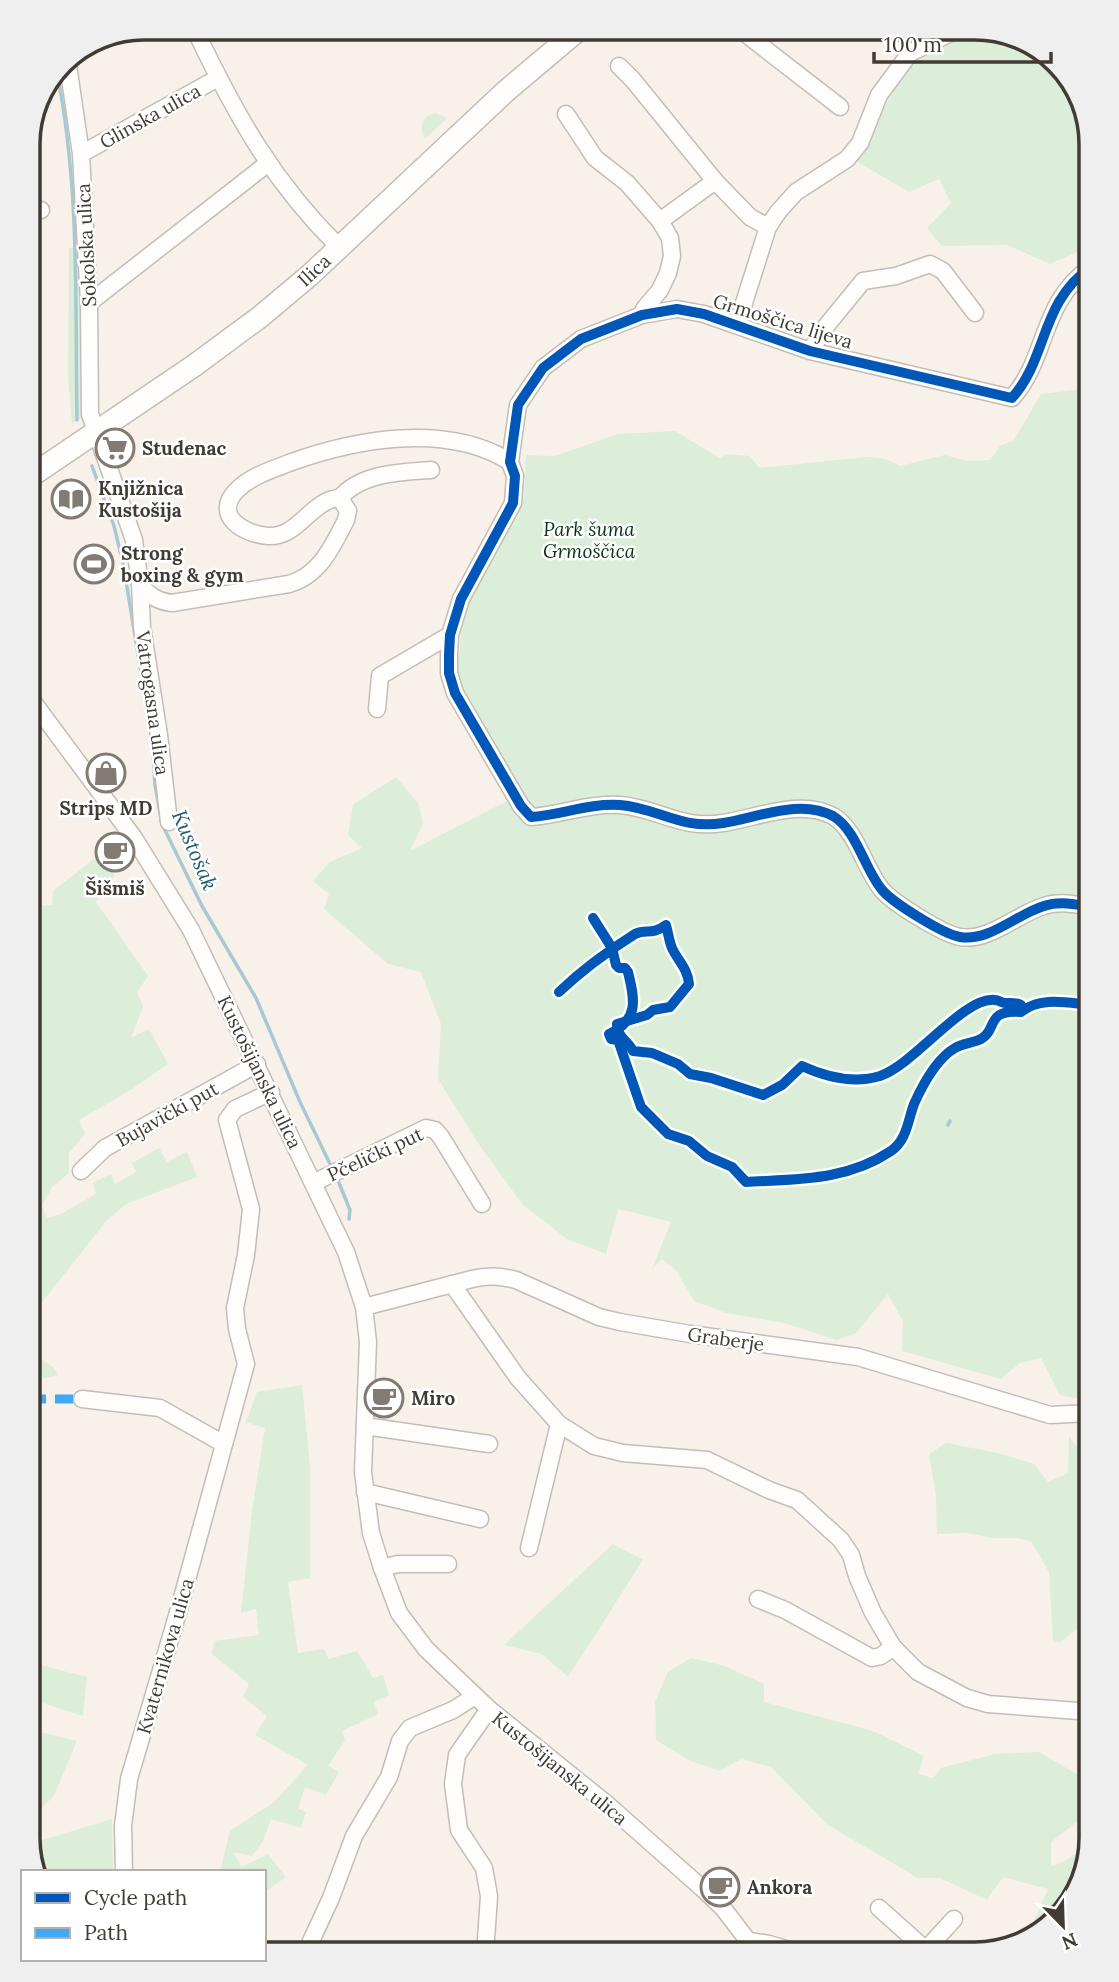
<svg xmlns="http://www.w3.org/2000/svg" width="1119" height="1982" viewBox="0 0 1119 1982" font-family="Lora,serif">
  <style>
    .green { fill: #dcedda }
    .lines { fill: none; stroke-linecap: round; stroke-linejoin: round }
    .stream { stroke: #a8c8d2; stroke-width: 3.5 }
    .minor-casing { stroke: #c3bdb7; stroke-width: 19 }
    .major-casing { stroke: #c3bdb7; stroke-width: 24 }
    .minor { stroke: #fefdfc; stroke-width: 16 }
    .major { stroke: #fefdfc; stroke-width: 21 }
    .quiet { stroke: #3fa9f5; stroke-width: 9; stroke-dasharray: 18 9; stroke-linecap: butt }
    .cycleway-casing { stroke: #fff; stroke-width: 15 }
    .cycleway { stroke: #0057b8; stroke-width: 10 }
    .labels { text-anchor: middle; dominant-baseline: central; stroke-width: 5; stroke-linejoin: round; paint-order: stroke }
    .street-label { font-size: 19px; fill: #413b34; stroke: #fff }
    .poi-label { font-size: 19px; font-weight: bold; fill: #413b34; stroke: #fff; text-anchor: start }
    .park-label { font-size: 19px; font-style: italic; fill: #073417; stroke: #fff }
    .water-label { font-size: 21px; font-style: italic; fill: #1d5c70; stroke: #fff }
    .rim { fill: none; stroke: #413b34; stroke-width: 3.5 }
  </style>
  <rect width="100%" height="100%" fill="#f8f1ea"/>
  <g class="green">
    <path d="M966,28H983L1040,48L1079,93L1091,144V246L1050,264L1007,245L942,246L927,228L951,203L939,179L909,192L853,159L913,59Z"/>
    <path d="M435,113L447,118L425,139C419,127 421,117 435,113Z"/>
    <path d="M69,248H81L83,417L72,423L68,377Z"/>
    <path d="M1091,375V1394L1075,1398L1060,1395L1041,1358L1020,1363L1001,1379L902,1351L903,1321L888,1294L856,1333L837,1340L784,1323L726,1313L694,1301L676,1270L662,1259L652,1269L671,1222L618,1209L606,1254L567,1239L523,1205L480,1146L438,1079L441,1024L421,972L388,964L324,909L329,894L313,881L330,862L362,848L348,835L353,805L396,777L418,803L423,823L410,851L511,799L469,704L457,669L463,620L473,591L524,496L526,455L555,456L618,434L675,431L720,458L726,454L750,456L759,468L867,457L886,459L900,466L945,455L967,461L990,460L1000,446L1014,440L1041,394L1082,389Z"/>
    <path d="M99,855L115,875L96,902L148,976L137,992L143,1007L131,1038L149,1029L168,1064L132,1089L79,1120L85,1134L69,1153V1173L52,1187L42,1206L47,1218L61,1214L96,1194L93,1183L111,1174L115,1184L136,1172L132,1163L159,1148L167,1162L187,1152L197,1177L126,1204L107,1220L28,1320V949H35V906L52,905L53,891Z"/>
    <path d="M28,1350L53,1367L58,1375L28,1382Z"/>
    <path d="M302,1385L310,1465V1578L288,1582L298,1653L324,1649L329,1659L357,1651L373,1678L383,1675L389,1695L374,1702L378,1714L342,1731L345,1740L328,1766L339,1772L326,1795L305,1787L298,1809L306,1812L301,1828L271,1819L263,1841L252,1856L233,1852L242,1867L268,1854L286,1877L264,1893V1872H220L230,1831L273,1803L308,1765L255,1735L267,1716L243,1697L249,1684L212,1654L214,1641L259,1635L256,1609L241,1613L252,1511L265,1428L246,1422L257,1392Z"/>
    <path d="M1069,1436L1091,1466V1601L1080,1626L1060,1643L1053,1640L1049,1572L1031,1541L1018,1538H993L966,1533L937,1534L936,1496L929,1454L946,1443L998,1453L1034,1464L1048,1482L1068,1473Z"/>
    <path d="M613,1544L643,1560L568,1677L542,1654L504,1645Z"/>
    <path d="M691,1658L725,1666L764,1684V1702L873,1731L924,1756L918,1774L933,1778L941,1768L995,1754L1039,1752L1085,1779L1091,1787V1811L1051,1842V1866C1067,1862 1075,1853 1089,1844L1072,1902L1025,1942L1048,1889L1003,1877L987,1900L940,1878H918L828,1825L771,1767L741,1759L720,1771L690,1761L656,1740L655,1702L668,1672Z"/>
    <path d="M28,1662L87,1677L83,1716L28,1698Z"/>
    <path d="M28,1729L77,1741L54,1795L28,1823Z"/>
    <path d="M112,1819L113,1872H36L28,1832L36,1842Z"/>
  </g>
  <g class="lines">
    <g class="stream">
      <path d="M57,73C80,187 75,304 77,420"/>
      <path d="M92,466L114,526L123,563L152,739L155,785L162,824L202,906L256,998L300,1102L332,1168"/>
      <path d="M948,1125L950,1121"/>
      <path d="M337,1178L350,1210L349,1219"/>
    </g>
    <defs>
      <g id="minor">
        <path d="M742,31L840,107"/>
        <path d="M198,36C237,117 274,183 339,247"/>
        <path d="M67,58L81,154L89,303L90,414L134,540L140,584L142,627L159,735L169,822"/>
        <path d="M619,66L633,80L715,181L750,217L768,227"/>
        <path d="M566,114L595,158L627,183L660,221L670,238L672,256L668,273L660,290L644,309L642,315"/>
        <path d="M81,154L218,78"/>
        <path d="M28,211L41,210"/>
        <path d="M660,221L715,181"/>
        <path d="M89,303L267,164"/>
        <path d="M737,325L768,227L778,212L796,192L847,159L860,143L879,95L910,53L960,28"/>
        <path d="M810,351L827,325L863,281L896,276L930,264L943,271L975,313"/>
        <path d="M340,498C361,473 401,472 431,470"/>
        <path d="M140,584C149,596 157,601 172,603L289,584C320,575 332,547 346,520L348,511L340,498C311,499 299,538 268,536C243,534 212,515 237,490C251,476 271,470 289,463C355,439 447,422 510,462"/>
        <path d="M28,695L134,838L191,930L346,1252L364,1307L368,1342L363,1472L371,1533L382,1568L399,1613L426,1649L489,1709L608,1805L703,1889L723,1908L758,1954"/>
        <path d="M377,709L380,676L450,635"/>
        <path d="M1091,907C1075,904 1059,901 1044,906C1017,914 989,942 960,937C943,934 895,904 883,891C865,871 857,830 833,816C800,798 757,818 723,823C681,830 658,808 620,805C589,803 561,815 531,817L521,806L455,693L449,673V655L450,635L461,599L513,503L515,476L510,462L518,405L543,368L581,339L642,315L677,309L704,314L810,351L1012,398C1048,358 1040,302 1091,267"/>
        <path d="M81,1171L105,1148L257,1064"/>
        <path d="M313,1183L426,1128L435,1130L441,1137L482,1204"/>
        <path d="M452,1284L518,1378L559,1424L594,1446L623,1453L707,1460L769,1490L797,1500L841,1540L851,1555L857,1576L873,1613L893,1647L918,1672L967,1698L988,1704L1091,1712"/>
        <path d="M364,1307L472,1279C488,1275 500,1276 516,1280L599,1317L620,1322L690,1334L858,1357L1050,1415L1091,1413"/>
        <path d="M82,1399L160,1408L224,1444"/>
        <path d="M365,1426L489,1444"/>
        <path d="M365,1492L480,1519"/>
        <path d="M529,1548L559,1424"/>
        <path d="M382,1568L398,1564H448"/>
        <path d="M758,1599L785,1610L872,1658L881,1656L893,1647"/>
        <path d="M124,1872L123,1826L129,1779L179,1609L246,1364L237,1329L235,1308L246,1255L251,1209L227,1120L235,1109L271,1092"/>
        <path d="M879,1908L926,1950"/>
        <path d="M749,1941L769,1944L803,1954"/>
        <path d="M305,1954L331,1898L354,1836L389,1777L400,1741L410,1728L453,1710L475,1696"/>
        <path d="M485,1954L489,1896L484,1868L459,1830L453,1784L457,1755L489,1709"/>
        <path d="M922,1954L954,1919"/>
      </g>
      <path id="major" d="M28,478L195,365L260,317L310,275L506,91L576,32"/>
    </defs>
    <use href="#minor" class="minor-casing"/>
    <use href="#major" class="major-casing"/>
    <use href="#minor" class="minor"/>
    <use href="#major" class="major"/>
    <path class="quiet" d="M28,1399H82"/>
    <defs>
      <g id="cycleway">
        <path d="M1091,907C1075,904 1059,901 1044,906C1017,914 989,942 960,937C943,934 895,904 883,891C865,871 857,830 833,816C800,798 757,818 723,823C681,830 658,808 620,805C589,803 561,815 531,817L521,806L455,693L449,673V655L450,635L461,599L513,503L515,476L510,462L518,405L543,368L581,339L642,315L677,309L704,314L810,351L1012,398C1048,358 1040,302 1091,267"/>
        <path d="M593,918L612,948L616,965L619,968H625L628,972C635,1000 639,1020 609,1034L611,1039L618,1040L641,1107L668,1134L689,1141L707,1156L732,1167L746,1182C798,1179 846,1181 891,1151C907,1140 908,1120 914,1104C923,1084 936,1059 955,1048C963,1043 973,1043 981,1039C998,1030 985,1009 1021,1012C1040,996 1068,1003 1091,1005"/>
        <path d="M559,992C582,970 608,951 635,934C646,928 651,936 666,925C668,932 669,941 672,948C678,961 688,969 689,984L670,1007L653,1010L647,1015L617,1024C617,1037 628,1041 633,1051L652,1053L678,1064L690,1074L711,1078L763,1095L782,1085L802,1066C826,1077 854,1084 880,1076C915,1064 964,996 995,1000C999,1000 1002,1003 1005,1003C1011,1003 1015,1002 1021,1005"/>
      </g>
    </defs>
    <use href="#cycleway" class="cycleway-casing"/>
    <use href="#cycleway" class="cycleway"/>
  </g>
  <defs>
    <symbol id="supermarket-ring" viewBox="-11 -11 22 22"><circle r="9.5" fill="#fff" stroke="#817b74" stroke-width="1.5"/><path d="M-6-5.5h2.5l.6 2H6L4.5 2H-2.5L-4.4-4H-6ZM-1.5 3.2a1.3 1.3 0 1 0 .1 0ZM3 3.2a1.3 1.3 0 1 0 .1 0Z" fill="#817b74"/></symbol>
    <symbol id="library-ring" viewBox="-11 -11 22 22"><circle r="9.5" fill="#fff" stroke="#817b74" stroke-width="1.5"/><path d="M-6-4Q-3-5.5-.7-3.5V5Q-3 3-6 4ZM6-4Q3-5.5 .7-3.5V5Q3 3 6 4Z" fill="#817b74"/></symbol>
    <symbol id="stadium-ring" viewBox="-11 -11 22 22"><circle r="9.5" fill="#fff" stroke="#817b74" stroke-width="1.5"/><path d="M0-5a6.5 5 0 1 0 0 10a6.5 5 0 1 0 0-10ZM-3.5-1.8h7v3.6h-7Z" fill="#817b74"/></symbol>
    <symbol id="shop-ring" viewBox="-11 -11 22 22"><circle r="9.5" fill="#fff" stroke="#817b74" stroke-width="1.5"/><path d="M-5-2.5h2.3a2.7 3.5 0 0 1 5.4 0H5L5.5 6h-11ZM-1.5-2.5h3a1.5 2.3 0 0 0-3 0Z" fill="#817b74"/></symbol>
    <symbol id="cafe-ring" viewBox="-11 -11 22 22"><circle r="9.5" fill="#fff" stroke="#817b74" stroke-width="1.5"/><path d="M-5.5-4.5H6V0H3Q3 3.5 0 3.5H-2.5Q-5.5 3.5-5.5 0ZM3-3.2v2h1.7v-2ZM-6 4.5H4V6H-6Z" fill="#817b74"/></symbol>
  </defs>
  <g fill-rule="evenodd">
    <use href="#supermarket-ring" x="93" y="426" width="44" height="44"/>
    <use href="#library-ring" x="49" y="477" width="44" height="44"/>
    <use href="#stadium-ring" x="72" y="542" width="44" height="44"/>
    <use href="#shop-ring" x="84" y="751" width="44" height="44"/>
    <use href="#cafe-ring" x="93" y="830" width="44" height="44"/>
    <use href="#cafe-ring" x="362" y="1376" width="44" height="44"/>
    <use href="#cafe-ring" x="698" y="1865" width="44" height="44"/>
  </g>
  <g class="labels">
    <g class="street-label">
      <text transform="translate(150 116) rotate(-29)">Glinska ulica</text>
      <text transform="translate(86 245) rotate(-93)">Sokolska ulica</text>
      <text transform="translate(314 270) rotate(-43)">Ilica</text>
      <text transform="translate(783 321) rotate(17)">Grmoščica lijeva</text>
      <text transform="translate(153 703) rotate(82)">Vatrogasna ulica</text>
      <text transform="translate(260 1072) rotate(64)">Kustošijanska ulica</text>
      <text transform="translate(167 1114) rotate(-29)">Bujavički put</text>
      <text transform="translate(375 1154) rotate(-25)">Pčelički put</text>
      <text transform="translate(726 1339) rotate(8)">Graberje</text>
      <text transform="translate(165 1656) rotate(-74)">Kvaternikova ulica</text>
      <text transform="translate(560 1768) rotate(39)">Kustošijanska ulica</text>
    </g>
    <g class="poi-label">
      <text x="142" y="448">Studenac</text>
      <text x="98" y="488">Knjižnica<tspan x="98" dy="22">Kustošija</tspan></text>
      <text x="121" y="553">Strong<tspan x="121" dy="22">boxing &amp; gym</tspan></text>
      <text x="106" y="808" text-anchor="middle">Strips MD</text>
      <text x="115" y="888" text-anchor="middle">Šišmiš</text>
      <text x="411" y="1398">Miro</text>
      <text x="747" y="1887">Ankora</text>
    </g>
    <g class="park-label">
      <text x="589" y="529">Park šuma<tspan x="589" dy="22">Grmoščica</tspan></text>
    </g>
    <g class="water-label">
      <text transform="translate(195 850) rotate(67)">Kustošak</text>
    </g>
  </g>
  <path d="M0 0H1119V1982H0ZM144 40H975A104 104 0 0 1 1079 144V1838A104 104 0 0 1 975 1942H144A104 104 0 0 1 40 1838V144A104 104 0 0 1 144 40Z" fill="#f0efef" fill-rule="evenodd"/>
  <path class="rim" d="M144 40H975A104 104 0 0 1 1079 144V1838A104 104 0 0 1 975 1942H144A104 104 0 0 1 40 1838V144A104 104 0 0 1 144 40Z"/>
  <rect x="21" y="1870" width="245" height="91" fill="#ffffff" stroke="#b3b1ae" stroke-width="2"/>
  <rect x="35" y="1893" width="35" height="10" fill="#0057b8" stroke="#b3b1ae" stroke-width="2"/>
  <text x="84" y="1905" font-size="21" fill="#413b34">Cycle path</text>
  <rect x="35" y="1928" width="35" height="10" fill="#3fa9f5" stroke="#b3b1ae" stroke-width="2"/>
  <text x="84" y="1940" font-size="21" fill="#413b34">Path</text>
  <g transform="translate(1063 1926) rotate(157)" stroke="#ffffff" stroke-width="5" paint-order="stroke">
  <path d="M0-5L12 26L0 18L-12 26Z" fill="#413b34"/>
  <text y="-10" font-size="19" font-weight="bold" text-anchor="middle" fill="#413b34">N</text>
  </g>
  <path d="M874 52v10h177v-10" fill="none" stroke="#413b34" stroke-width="3.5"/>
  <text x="884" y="52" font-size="21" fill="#413b34" stroke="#ffffff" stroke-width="5" paint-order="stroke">100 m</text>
</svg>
